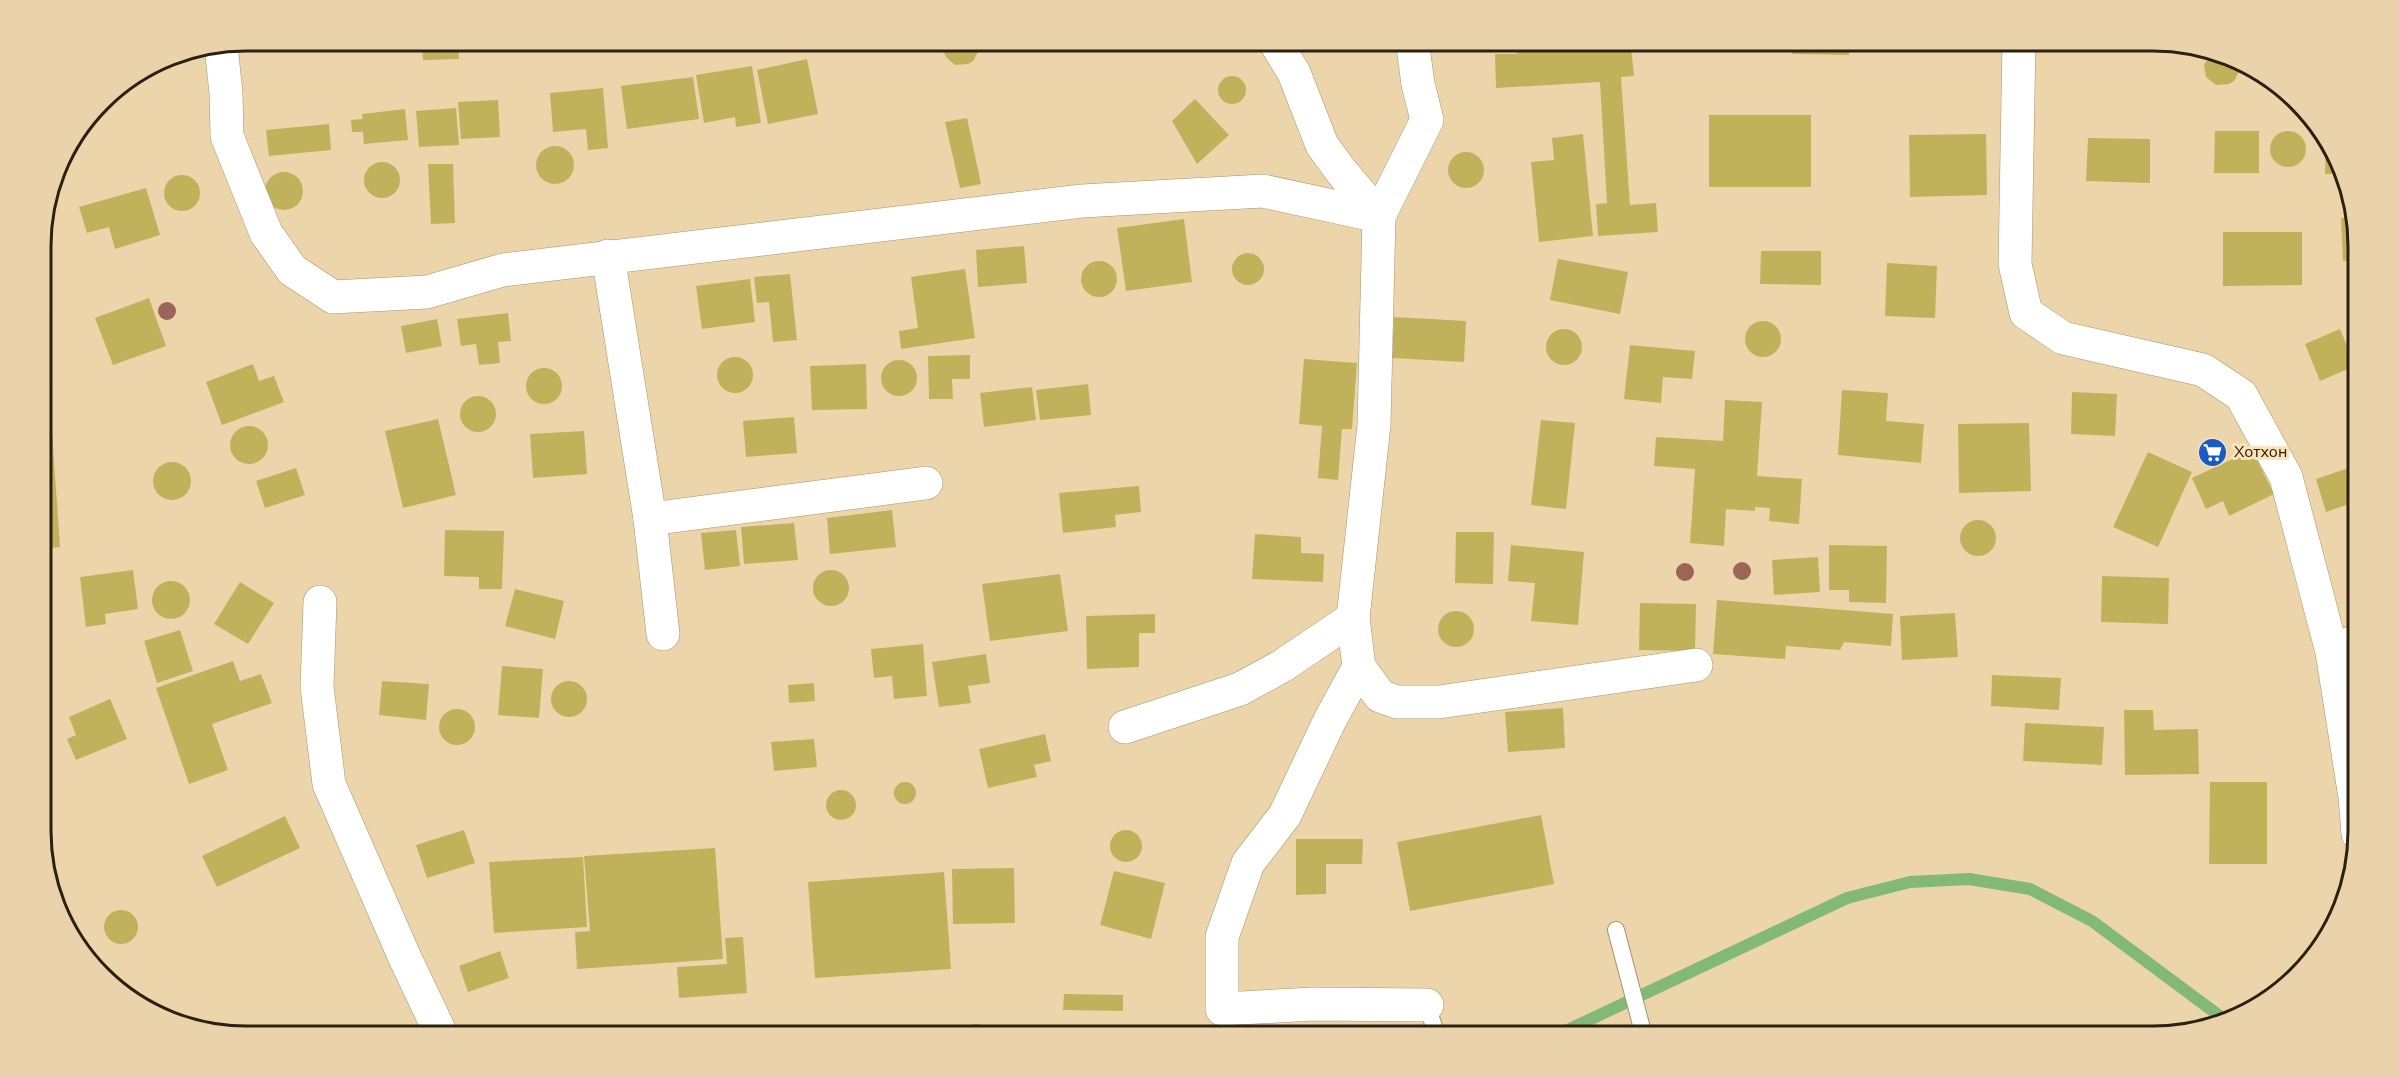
<svg xmlns="http://www.w3.org/2000/svg" width="2399" height="1077" viewBox="0 0 2399 1077" font-family="'Nunito Sans',sans-serif">
  <style>
    .lines { fill: none; stroke-linecap: round; stroke-linejoin: round }
    .stream { stroke: #82b977; stroke-width: 12 }
    .building { fill: #c0b25b }
    .service-casing { stroke: #a9926b; stroke-width: 18 }
    .minor-casing { stroke: #a9926b; stroke-width: 34 }
    .service { stroke: #fff; stroke-width: 16 }
    .minor { stroke: #fff; stroke-width: 33 }
    .tree { fill: #9c6558 }
    .labels { text-anchor: middle; dominant-baseline: central; stroke-width: 6; stroke-linejoin: round; paint-order: stroke }
    .poi-label { font-size: 16px; fill: #2a2111; stroke: #fbe2b8; text-anchor: start }
    .rim { fill: none; stroke: #2a2111; stroke-width: 3 }
  </style>
  <rect width="100%" height="100%" fill="#edd5ab"/>
  <g class="lines">
    <path class="stream" d="M1555,1036L1847,898L1910,882L1969,879L2030,889L2092,921L2221,1017"/>
  </g>
  <g class="building">
    <path d="M422,40H458L459,59L423,60Z"/>
    <path d="M567,40H592V42L567,44Z"/>
    <path d="M944,40H978L979,50L973,61L968,64L955,65L946,57L943,51Z"/>
    <path d="M1757,40H1849V55L1792,54V43H1757Z"/>
    <path d="M1907,40H1971V47L1908,48Z"/>
    <path d="M1568,42V50L1631,47L1634,76L1621,77L1630,205L1656,203L1658,232L1598,236L1596,204L1607,203L1600,82L1496,88L1495,54H1517V44Z"/>
    <path d="M2212,52L2232,56L2239,62L2240,70L2234,81L2229,84L2216,85L2206,77L2204,65Z"/>
    <path d="M807,59L818,114L768,124L757,70Z"/>
    <path d="M752,66L761,123L736,127L735,117L704,123L696,75Z"/>
    <circle cx="1232" cy="90" r="14"/>
    <path d="M693,77L699,119L627,129L621,86Z"/>
    <path d="M603,88L608,148L588,150L586,129L553,132L550,93Z"/>
    <path d="M1195,99L1229,135L1197,164L1172,121Z"/>
    <path d="M498,100L500,137L461,139L458,102Z"/>
    <path d="M456,108L459,145L419,147L416,111Z"/>
    <path d="M405,109L408,140L364,144L363,132H352L351,120L363,119L362,114Z"/>
    <rect x="1709" y="115" width="102" height="72"/>
    <path d="M967,118L981,184L960,188L945,122Z"/>
    <path d="M329,124L331,150L269,156L266,130Z"/>
    <circle cx="2288" cy="149" r="18"/>
    <path d="M2215,131H2259V173H2214Z"/>
    <path d="M1583,134L1593,236L1539,242L1531,162L1554,160L1552,138Z"/>
    <path d="M1986,134L1987,195L1910,197L1909,135Z"/>
    <path d="M2088,138L2150,139V183L2086,181Z"/>
    <path d="M2326,145L2330,154L2338,174H2325Z"/>
    <circle cx="555" cy="165" r="19"/>
    <circle cx="1466" cy="170" r="18"/>
    <circle cx="382" cy="180" r="18"/>
    <path d="M428,164H453L455,223L431,224Z"/>
    <circle cx="284" cy="191" r="19"/>
    <circle cx="182" cy="193" r="18"/>
    <path d="M146,188L160,235L115,249L109,227L87,233L79,207Z"/>
    <path d="M2356,217L2357,260L2343,261L2341,218Z"/>
    <path d="M1184,219L1192,282L1126,291L1117,228Z"/>
    <path d="M2223,232H2302V285L2223,286Z"/>
    <path d="M1024,246L1027,283L978,287L976,250Z"/>
    <path d="M1761,251H1821V285L1760,284Z"/>
    <circle cx="1248" cy="269" r="16"/>
    <path d="M1558,259L1628,272L1620,314L1550,300Z"/>
    <circle cx="1099" cy="279" r="18"/>
    <path d="M1887,263L1937,266L1935,318L1885,316Z"/>
    <path d="M965,269L975,338L901,349L899,331L918,328L911,277Z"/>
    <path d="M790,274L797,340L773,342L769,302L757,303L754,277Z"/>
    <path d="M750,279L755,322L702,329L696,286Z"/>
    <path d="M149,298L166,346L113,365L95,318Z"/>
    <path d="M508,313L511,341L498,342L500,363L479,365L476,344L461,346L457,319Z"/>
    <path d="M1394,317L1466,321L1464,362L1392,358Z"/>
    <path d="M437,319L442,346L406,353L401,326Z"/>
    <circle cx="1763" cy="339" r="18"/>
    <path d="M2340,329L2355,366L2320,381L2305,344Z"/>
    <circle cx="1564" cy="347" r="18"/>
    <path d="M1630,345L1695,351L1692,379L1663,377L1661,403L1624,399Z"/>
    <path d="M970,355V379H952L953,399H929L928,356Z"/>
    <circle cx="735" cy="375" r="18"/>
    <path d="M41,359H47L60,547L42,549Z"/>
    <path d="M1304,359L1357,363L1352,429H1342L1338,480L1318,478L1322,426L1299,424Z"/>
    <circle cx="899" cy="378" r="18"/>
    <path d="M253,364L259,381L274,376L284,402L222,425L206,382Z"/>
    <path d="M866,364L867,409L812,410L810,366Z"/>
    <circle cx="544" cy="386" r="18"/>
    <path d="M1088,384L1091,415L1040,420L1036,390Z"/>
    <path d="M1032,387L1036,420L984,427L980,393Z"/>
    <path d="M1842,390L1888,393L1886,421L1924,424L1921,463L1838,455Z"/>
    <path d="M2072,392L2117,394L2115,436L2071,434Z"/>
    <circle cx="478" cy="414" r="18"/>
    <path d="M1725,400L1762,402L1757,476L1802,479L1799,524L1769,521L1770,508L1755,507V511L1726,509L1724,546L1690,543L1695,469L1654,466L1656,437L1723,441Z"/>
    <path d="M794,417L797,453L746,457L743,421Z"/>
    <path d="M438,419L456,495L403,508L385,431Z"/>
    <path d="M1541,420L1575,423L1566,509L1531,505Z"/>
    <path d="M2029,423L2031,491L1959,493L1958,424Z"/>
    <circle cx="249" cy="445" r="19"/>
    <path d="M584,431L587,474L533,478L530,434Z"/>
    <path d="M2252,450L2274,494L2229,516L2223,501L2206,509L2192,478Z"/>
    <path d="M2148,452L2192,472L2158,547L2113,527Z"/>
    <circle cx="172" cy="481" r="19"/>
    <path d="M2357,465L2358,501L2326,512L2316,479Z"/>
    <path d="M296,468L305,495L265,508L256,481Z"/>
    <path d="M1139,486L1141,512L1115,515L1116,527L1063,533L1059,493Z"/>
    <path d="M892,510L896,547L830,554L827,518Z"/>
    <circle cx="1978" cy="538" r="18"/>
    <path d="M794,523L798,560L744,564L741,527Z"/>
    <path d="M445,530L504,531L502,589H479V577L444,576Z"/>
    <path d="M736,530L740,566L705,570L701,533Z"/>
    <path d="M1456,532H1494L1493,584L1455,583Z"/>
    <path d="M1255,534L1301,537V553L1324,554L1323,582L1252,579Z"/>
    <path d="M1511,545L1584,552L1578,625L1531,621L1535,583L1508,581Z"/>
    <path d="M1829,545L1887,546L1886,603L1849,602V590H1829Z"/>
    <path d="M1818,557L1820,592L1774,595L1772,560Z"/>
    <path d="M133,570L138,609L105,614L106,624L86,627L80,577Z"/>
    <circle cx="831" cy="588" r="18"/>
    <path d="M1060,574L1068,631L990,641L982,584Z"/>
    <path d="M2102,576L2169,578L2168,624L2101,622Z"/>
    <circle cx="171" cy="600" r="19"/>
    <path d="M240,582L274,603L248,644L214,624Z"/>
    <path d="M515,589L564,601L555,639L505,626Z"/>
    <path d="M1717,600L1893,614L1891,646L1844,642L1840,650L1786,646L1785,659L1713,654Z"/>
    <path d="M1640,603L1696,604L1695,651L1639,650Z"/>
    <circle cx="1456" cy="629" r="18"/>
    <path d="M1955,613L1958,657L1902,660L1900,616Z"/>
    <path d="M1155,614V633H1139V667L1087,669L1086,616Z"/>
    <path d="M180,630L193,671L157,683L144,641Z"/>
    <path d="M923,644L927,696L894,699L892,676L874,678L871,649Z"/>
    <path d="M986,654L990,683L968,686L971,703L939,707L932,662Z"/>
    <path d="M233,661L240,681L261,674L272,703L212,724L228,770L189,784L156,688Z"/>
    <path d="M502,666L543,669L539,718L498,715Z"/>
    <path d="M1992,675L2061,678L2059,710L1991,706Z"/>
    <circle cx="569" cy="699" r="18"/>
    <path d="M382,681L429,684L426,720L379,715Z"/>
    <path d="M814,683L815,701L789,703L788,685Z"/>
    <path d="M110,699L127,739L76,760L67,739L76,735L69,717Z"/>
    <path d="M1563,708L1565,748L1508,752L1505,712Z"/>
    <circle cx="457" cy="727" r="18"/>
    <path d="M2124,710H2153L2154,730L2198,729L2199,774L2125,775Z"/>
    <path d="M2025,723L2104,727L2102,765L2023,761Z"/>
    <path d="M1045,734L1051,761L1034,765L1037,777L988,788L979,749Z"/>
    <path d="M814,739L817,767L774,771L771,742Z"/>
    <circle cx="905" cy="793" r="11"/>
    <path d="M2210,782H2267V864H2209Z"/>
    <circle cx="841" cy="805" r="15"/>
    <path d="M1541,815L1554,884L1410,911L1397,842Z"/>
    <path d="M285,816L300,848L217,887L202,856Z"/>
    <path d="M464,830L475,863L427,878L416,845Z"/>
    <circle cx="1126" cy="846" r="16"/>
    <path d="M1296,839H1363L1362,864H1326V894L1296,895Z"/>
    <path d="M715,848L723,959L577,969L575,932L590,931L584,856Z"/>
    <path d="M583,857L587,927L494,933L489,862Z"/>
    <path d="M1014,868L1015,923L953,924L952,869Z"/>
    <path d="M1114,871L1165,883L1151,939L1100,925Z"/>
    <path d="M944,872L951,969L815,978L808,882Z"/>
    <circle cx="121" cy="927" r="17"/>
    <path d="M743,937L747,993L679,998L677,967L727,964L725,938Z"/>
    <path d="M76,940L88,945L92,950L93,964L83,956Z"/>
    <path d="M500,951L509,978L468,992L459,966Z"/>
    <path d="M1064,994L1123,995V1011L1063,1010Z"/>
  </g>
  <g class="lines">
    <defs>
      <g id="service">
        <path d="M1616,930L1644,1036"/>
        <path d="M1427,1005L1437,1036"/>
        <path d="M976,1036V1033"/>
      </g>
      <g id="minor">
        <path d="M1274,40L1294,73L1322,145L1341,171L1379,216L1427,120L1418,84L1412,40"/>
        <path d="M2019,40L2015,264L2026,313L2063,338L2203,370L2241,395L2286,477L2332,652L2355,797L2358,834"/>
        <path d="M221,46L226,93L227,136L266,233L292,270L333,297L427,292L503,270L1082,201L1263,191L1379,216L1374,425L1353,618L1359,667L1380,696L1397,702H1439L1696,665"/>
        <path d="M608,256L650,519L663,634"/>
        <path d="M650,519L926,483"/>
        <path d="M320,602L317,687L329,784L405,958L442,1036"/>
        <path d="M2332,652L2358,640"/>
        <path d="M1359,667L1330,720L1285,815L1248,863L1222,937V1009L1313,1004L1427,1005"/>
        <path d="M1125,727L1240,689L1282,666L1353,618"/>
      </g>
    </defs>
    <use href="#service" class="service-casing"/>
    <use href="#minor" class="minor-casing"/>
    <use href="#service" class="service"/>
    <use href="#minor" class="minor"/>
  </g>
  <g class="tree">
    <circle cx="167" cy="311" r="9"/>
    <circle cx="1742" cy="571" r="9"/>
    <circle cx="1685" cy="572" r="9"/>
  </g>
  <defs>
    <symbol id="supermarket-disc" viewBox="-11 -11 22 22"><circle r="9.5" fill="#185ac6" stroke="#fbe2b8"/><path d="M-6-5.5h2.5l.6 2H6L4.5 2H-2.5L-4.4-4H-6ZM-1.5 3.2a1.3 1.3 0 1 0 .1 0ZM3 3.2a1.3 1.3 0 1 0 .1 0Z" fill="#fff"/></symbol>
  </defs>
  <g fill-rule="evenodd">
    <use href="#supermarket-disc" x="2196" y="436" width="33" height="33"/>
  </g>
  <g class="labels">
    <g class="poi-label">
      <text x="2234" y="452">Хотхон</text>
    </g>
  </g>
  <path d="M0 0H2399V1077H0ZM246 51H2153A195 195 0 0 1 2348 246V831A195 195 0 0 1 2153 1026H246A195 195 0 0 1 51 831V246A195 195 0 0 1 246 51Z" fill="#ead3ab" fill-rule="evenodd"/>
  <path class="rim" d="M246 51H2153A195 195 0 0 1 2348 246V831A195 195 0 0 1 2153 1026H246A195 195 0 0 1 51 831V246A195 195 0 0 1 246 51Z"/>
</svg>
